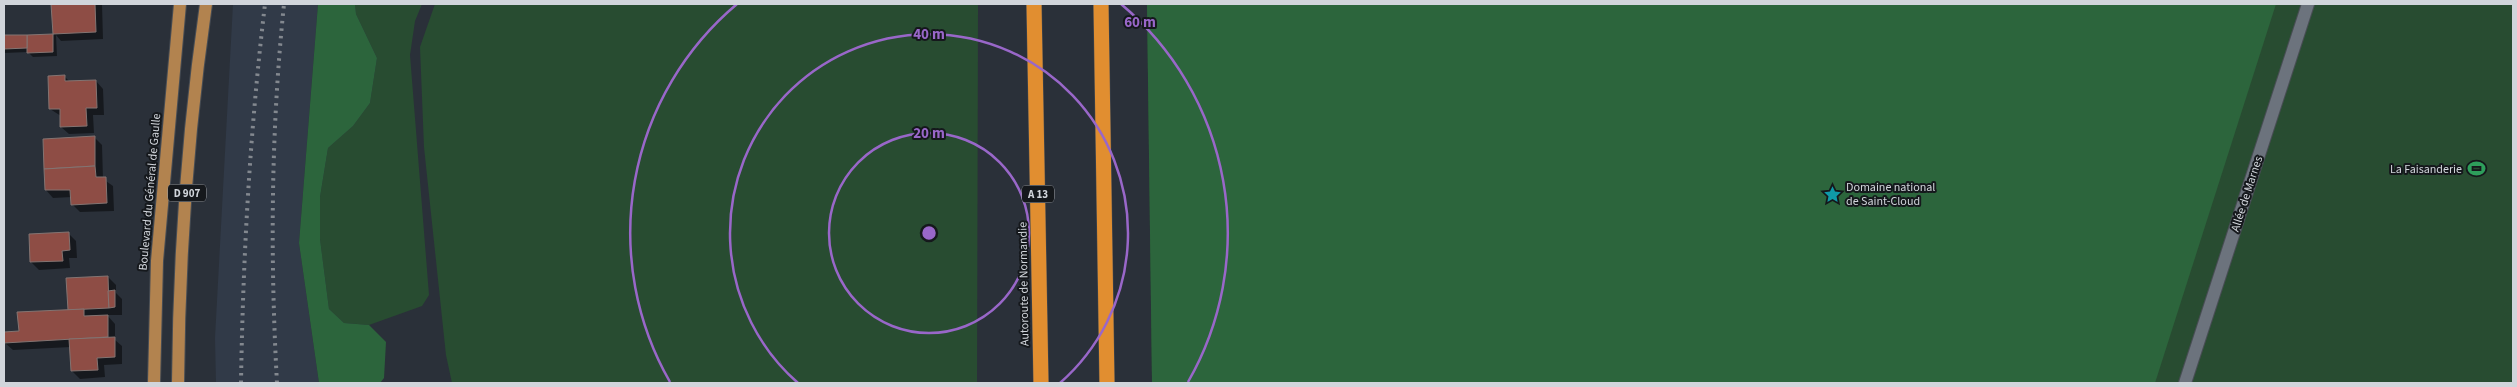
<svg xmlns="http://www.w3.org/2000/svg" width="2517" height="387" viewBox="0 0 2517 387" font-family="'Source Sans 3',sans-serif">
  <style>
    .built { fill: #313a48 }
    .green { fill: #284c31 }
    .forest { fill: #2c653c }
    .shadow { fill: #0007 }
    .building { fill: #8e4d45; stroke: #837472 }
    .lines { fill: none; stroke-linecap: round; stroke-linejoin: round }
    .minor-casing { stroke: #484d54; stroke-width: 14 }
    .primary-casing { stroke: #484d54; stroke-width: 14 }
    .motorway-casing { stroke: #484d54; stroke-width: 16 }
    .minor { stroke: #6c737d; stroke-width: 12 }
    .primary { stroke: #b2834f; stroke-width: 12 }
    .motorway { stroke: #e18e30; stroke-width: 15 }
    .rail { stroke: #83888f; stroke-width: 4; stroke-dasharray: 2.5 5; stroke-linecap: butt }
    .ring { fill: none; stroke: #9967c9; stroke-width: 2.5 }
    .labels { text-anchor: middle; dominant-baseline: central; stroke-width: 4; stroke-linejoin: round; paint-order: stroke }
    .shield { fill: #15181c; stroke: #999ca2; stroke-width: 1 }
    .shield-label { font-size: 11px; font-weight: bold; fill: #d1d5db }
    .poi-label { font-size: 12px; fill: #d1d5db; stroke: #15181c; text-anchor: end }
    .street-label { font-size: 12px; fill: #d1d5db; stroke: #15181c }
    .centre { fill: #9967c9; stroke: #15181c; stroke-width: 2.5 }
    .ring-label { font-size: 15px; text-anchor: middle; font-weight: bold; fill: #9967c9; stroke: #15181c; stroke-width: 4; stroke-linejoin: round; paint-order: stroke }
  </style>
  <rect width="100%" height="100%" fill="#2a3039"/>
  <path class="built" d="M233,4H318L299,243L319,383H216L215,338Z"/>
  <g class="green">
    <path d="M355,4H422L415,21L410,55L429,295L422,306L369,325L344,323L329,309L320,239V197L328,148L353,126L370,103L377,58L356,14Z"/>
    <path d="M435,4H978L977,383H452L446,355L424,147L420,47Z"/>
    <path d="M1147,4H2513V383H1152Z"/>
  </g>
  <g class="forest">
    <path d="M318,4H355L356,14L377,58L370,103L353,126L328,148L320,197V239L329,309L344,323L369,325L386,342L384,378L380,383H319L299,243Z"/>
    <path d="M1147,4H2276L2155,383H1152Z"/>
  </g>
  <g class="shadow">
    <path d="M53,4H102L103,39L61,41L56,35L57,56L33,57L28,52L4,53V36L54,35Z"/>
    <path d="M64,76L70,82L96,81L103,89L104,115H93L94,133L69,134L61,127V116L50,109Z"/>
    <path d="M94,137L102,145L103,179L113,186L114,211L80,212L72,204V197L53,198L46,190Z"/>
    <path d="M68,233L76,241L77,258H69L70,268L39,270L31,262Z"/>
    <path d="M108,277L116,285V293L122,299V315H107L115,324V340L122,346V364L104,365L105,377L80,379L72,371L71,347L13,350L5,343L20,332L69,311Z"/>
  </g>
  <g class="building">
    <path d="M51,4H95L96,32L53,34Z"/>
    <path d="M53,34V52L27,53V35Z"/>
    <path d="M4,35H27V48L4,49Z"/>
    <path d="M65,75V81L96,80L97,108H86L87,126L60,127V109H49L48,76Z"/>
    <path d="M95,136V166L44,169L43,139Z"/>
    <path d="M95,166L96,177H106L107,203L71,205L70,190H45L44,169Z"/>
    <path d="M69,232L70,250L62,251L63,261L30,262L29,234Z"/>
    <path d="M108,276L109,308L68,310L66,278Z"/>
    <path d="M115,290V307L109,308L108,291Z"/>
    <path d="M84,309V316L108,315V337L4,343V332L19,331L17,312Z"/>
    <path d="M115,337V357L97,358L98,370L71,371L69,339Z"/>
  </g>
  <g class="lines">
    <defs>
      <path id="minor" d="M2185,383L2308,4"/>
      <g id="primary">
        <path d="M154,383L157,261L180,4"/>
        <path d="M178,383C179,257 188,129 206,4"/>
      </g>
      <g id="motorway">
        <path d="M1034,4L1041,383"/>
        <path d="M1101,4L1107,383"/>
      </g>
    </defs>
    <use href="#minor" class="minor-casing"/>
    <use href="#primary" class="primary-casing"/>
    <use href="#motorway" class="motorway-casing"/>
    <use href="#minor" class="minor"/>
    <use href="#primary" class="primary"/>
    <use href="#motorway" class="motorway"/>
    <g class="rail">
      <path d="M241,383C243,256 250,130 265,4"/>
      <path d="M277,383C270,257 271,130 284,4"/>
    </g>
  </g>
  <g class="ring">
    <circle cx="929" cy="233" r="100"/>
    <path d="M798 383A199 199 0 1 1 1060 383"/>
    <path d="M670 382A299 299 0 0 1 737 4M1121 4A299 299 0 0 1 1188 382"/>
  </g>
  <defs>
    <symbol id="stadium-bare" viewBox="-9 -9 18 18"><path d="M0-5a6.5 5 0 1 0 0 10a6.5 5 0 1 0 0-10ZM-3.5-1.8h7v3.6h-7Z" fill="#2e9e5b" stroke="#15181c" stroke-width="2.5" paint-order="stroke"/></symbol>
    <symbol id="sight-bare" viewBox="-9 -9 18 18"><path d="M0-6L1.8-2.2L6-1.7L2.9 1.2L3.7 5.4L0 3.3L-3.7 5.4L-2.9 1.2L-6-1.7L-1.8-2.2Z" fill="#0f9aa8" stroke="#15181c" stroke-width="2.5" paint-order="stroke"/></symbol>
  </defs>
  <g fill-rule="evenodd">
    <use href="#stadium-bare" x="2464" y="156" width="25" height="25"/>
    <use href="#sight-bare" x="1820" y="182" width="25" height="25"/>
  </g>
  <g class="labels">
    <g class="shield">
      <rect x="168" y="184.5" width="38" height="17" rx="4"/>
      <rect x="1022" y="185.5" width="32" height="17" rx="4"/>
    </g>
    <g class="shield-label">
      <text x="187" y="193">D 907</text>
      <text x="1038" y="194">A 13</text>
    </g>
    <g class="poi-label">
      <text x="2462" y="169">La Faisanderie</text>
      <text x="1846" y="187" text-anchor="start">Domaine national<tspan x="1846" dy="14">de Saint-Cloud</tspan></text>
    </g>
    <g class="street-label">
      <text transform="translate(150 192) rotate(-85)">Boulevard du Général de Gaulle</text>
      <text transform="translate(2247 194) rotate(-72)">Allée de Marnes</text>
      <text transform="translate(1024 284) rotate(-91)">Autoroute de Normandie</text>
    </g>
  </g>
  <circle cx="929" cy="233" r="8" class="centre"/>
  <g class="ring-label">
    <text x="1140" y="27">60 m</text>
    <text x="929" y="39">40 m</text>
    <text x="929" y="138">20 m</text>
  </g>
  <rect width="2517" height="387" fill="none" stroke="#d1d5db" stroke-width="10"/>
</svg>
